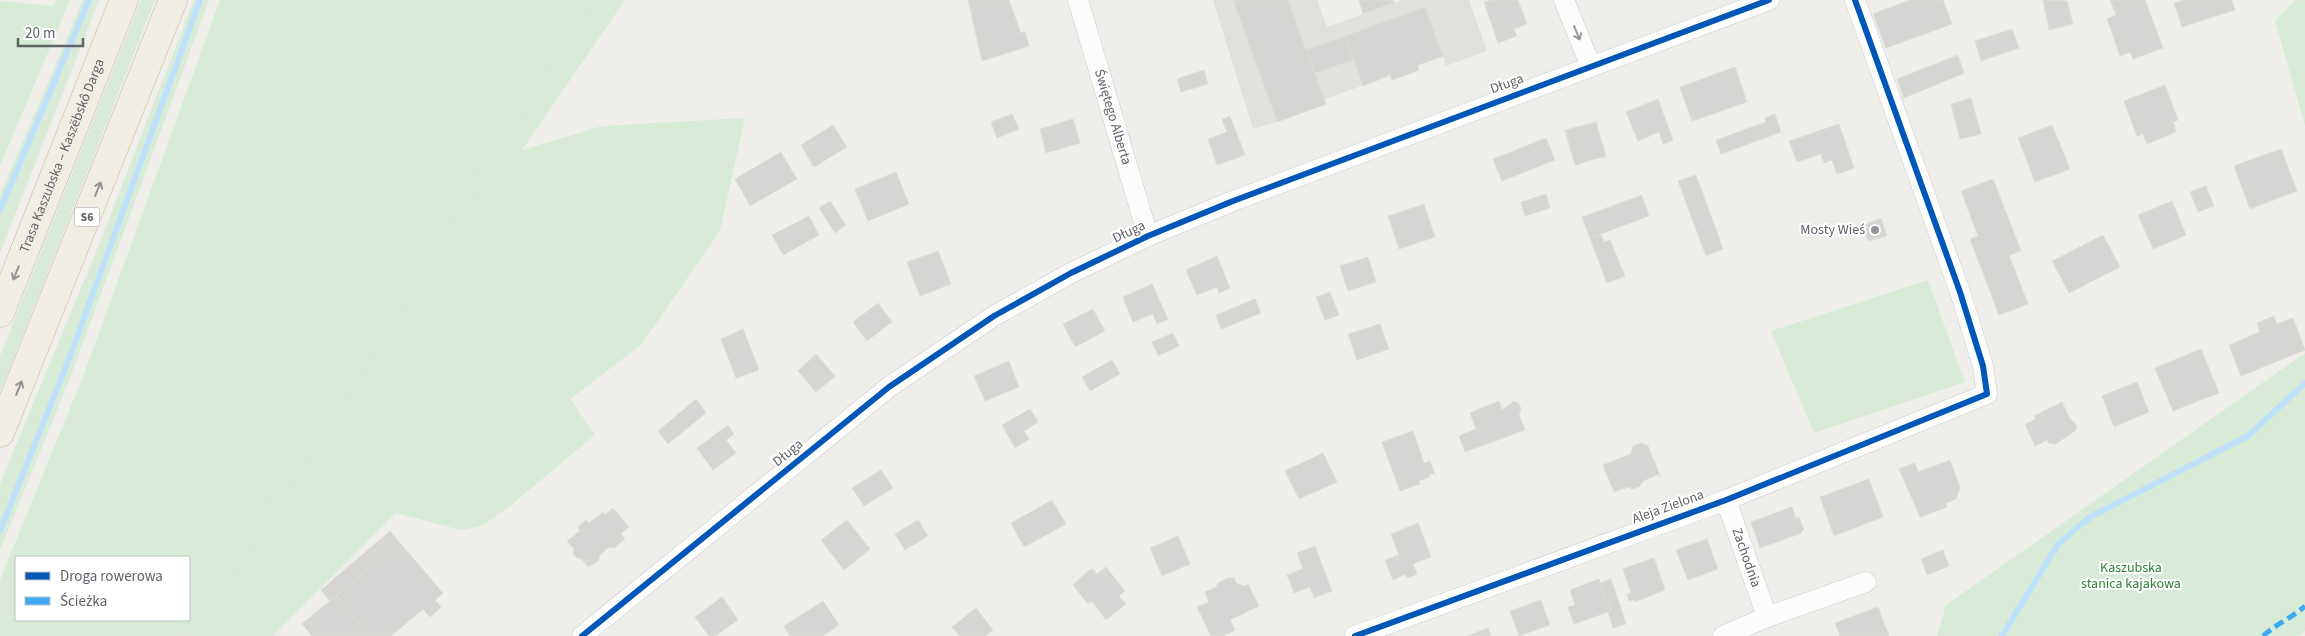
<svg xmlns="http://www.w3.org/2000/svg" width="2305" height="636" viewBox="0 0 2305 636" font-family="'Source Sans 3',sans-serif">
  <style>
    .education { fill: #e2e0da }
    .green { fill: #d8ebd6; fill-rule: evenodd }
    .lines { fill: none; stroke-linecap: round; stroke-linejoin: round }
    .stream { stroke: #bfe0f9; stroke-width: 6 }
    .building { fill: #d6d5d3; stroke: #deddd9 }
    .street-casing { stroke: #cbcccc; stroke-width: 21 }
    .highway-casing { stroke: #c8b996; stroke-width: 29 }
    .street { stroke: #fdfcfc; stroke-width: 20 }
    .highway { stroke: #f0ede3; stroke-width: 28 }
    .rail { stroke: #e4e4e4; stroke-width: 4; stroke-dasharray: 1 6; stroke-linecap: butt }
    .quiet { stroke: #3fa9f5; stroke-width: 5; stroke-dasharray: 10 5; stroke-linecap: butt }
    .cycleway-casing { stroke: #fff; stroke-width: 9 }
    .cycleway { stroke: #0057b8; stroke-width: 6 }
    .oneway { stroke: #96999c }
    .oneway2 { stroke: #929393 }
    .poi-dot { fill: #919496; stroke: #fff; stroke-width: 2 }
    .labels { text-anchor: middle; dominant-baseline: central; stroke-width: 4; stroke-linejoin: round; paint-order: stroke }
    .shield { fill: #fff; stroke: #8f9295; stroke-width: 1 }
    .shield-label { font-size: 12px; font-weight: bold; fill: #5f6368 }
    .street-label { font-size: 14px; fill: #5f6368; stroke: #fff }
    .poi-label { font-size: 14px; fill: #5f6368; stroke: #fff; text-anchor: end }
    .park-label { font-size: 14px; fill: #348238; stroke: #fff }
  </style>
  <rect width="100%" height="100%" fill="#efeeea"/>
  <path class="education" d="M1213,0H1317L1327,27L1402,0H1469L1487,51L1446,66L1443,57L1418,65L1419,70L1392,80L1390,76L1325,99L1277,122L1253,129Z"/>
  <g class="green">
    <path d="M56,0H70L0,166V1L53,6Z"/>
    <path d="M83,0H99L0,253V195Z"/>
    <path d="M141,0H155L0,393V356Z"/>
    <path d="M194,0H209L70,378L0,550V484L100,242Z"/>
    <path d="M220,0H625L522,150L602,126L745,118L720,231L641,345L570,399L595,435L510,506L482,526L461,530L396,513L273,636H0V580L84,374ZM189,557V620H16V557Z"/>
    <path d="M2295,0H2305V126L2275,21Z"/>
    <path d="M1928,280L1965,382L1814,433L1771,331Z"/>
    <path d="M2305,353V631L2299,636H1937L1946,605Z"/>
  </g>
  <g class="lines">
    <g class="stream">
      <path d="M0,210L89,0"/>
      <path d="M0,531L69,359L200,0"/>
      <path d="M2002,636L2058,544L2090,517L2248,436L2305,383"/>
    </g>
  </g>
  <g class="building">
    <path d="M968,0H1009L1021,33L1025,32L1029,46L982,61Z"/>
    <path d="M1233,0H1288L1326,104L1277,122Z"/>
    <path d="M1359,0H1393L1394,3L1363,14Z"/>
    <path d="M1491,0H1518L1527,24L1514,29L1517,36L1498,43L1484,2Z"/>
    <path d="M1910,0H1943L1952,24L1886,48L1873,14Z"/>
    <path d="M2043,0L2067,1L2073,24L2049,30Z"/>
    <path d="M2110,0H2145L2163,48L2133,59L2130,52L2120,56L2107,19L2116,15Z"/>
    <path d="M2185,0H2232L2235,10L2182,27L2174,3Z"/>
    <path d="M1425,7L1443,56L1418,65L1419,70L1392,80L1390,75L1363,86L1345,36Z"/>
    <path d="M2012,29L2019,48L1981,61L1975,41Z"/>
    <path d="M1345,36L1353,60L1315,73L1306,50Z"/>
    <path d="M1958,55L1964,73L1904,98L1897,79Z"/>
    <path d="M1735,67L1747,102L1692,121L1680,87Z"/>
    <path d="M1204,70L1208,84L1181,92L1177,79Z"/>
    <path d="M2165,85L2178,120L2173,122L2176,132L2147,144L2143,134L2137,136L2124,101Z"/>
    <path d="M1971,98L1981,134L1960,139L1951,104Z"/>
    <path d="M1658,99L1673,140L1663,144L1659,132L1638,141L1626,112Z"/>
    <path d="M1012,114L1019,129L997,138L991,122Z"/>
    <path d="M1775,114L1781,132L1721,154L1716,140L1766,122L1765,118Z"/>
    <path d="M1230,116L1245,155L1217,165L1208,139L1227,132L1222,119Z"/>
    <path d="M1073,119L1080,143L1046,153L1040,129Z"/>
    <path d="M1596,122L1606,156L1575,165L1565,130Z"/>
    <path d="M1839,124L1854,168L1837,174L1832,160L1824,163L1821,154L1797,162L1789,141Z"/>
    <path d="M833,125L847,147L814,167L801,145Z"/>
    <path d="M2052,125L2070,169L2035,182L2018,138Z"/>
    <path d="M1546,138L1555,160L1502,181L1493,159Z"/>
    <path d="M2281,149L2297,191L2250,209L2234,166Z"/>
    <path d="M781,152L797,179L750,206L735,179Z"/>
    <path d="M896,172L909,204L868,221L855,189Z"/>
    <path d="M1696,175L1723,249L1706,256L1678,181Z"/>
    <path d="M1993,179L2021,251L2009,255L2028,304L1999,315L1970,239L1978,236L1961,191Z"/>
    <path d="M2206,186L2214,206L2198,212L2190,192Z"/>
    <path d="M1546,194L1550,208L1525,216L1521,202Z"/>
    <path d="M1642,195L1649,216L1590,238L1582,217Z"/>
    <path d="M830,201L846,225L835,233L819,208Z"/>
    <path d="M2172,201L2186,235L2153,249L2138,215Z"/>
    <path d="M1424,204L1435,237L1399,249L1388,216Z"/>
    <path d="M809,216L819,235L783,255L772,235Z"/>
    <path d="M1881,218L1887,236L1868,241L1863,225Z"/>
    <path d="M1601,234L1604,242L1610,240L1625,276L1607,283L1590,238Z"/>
    <path d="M2103,235L2120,267L2069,293L2052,261Z"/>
    <path d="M938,251L951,284L920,296L907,262Z"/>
    <path d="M1217,256L1230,288L1219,293L1217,287L1197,295L1186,270Z"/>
    <path d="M1368,257L1376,282L1348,291L1340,266Z"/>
    <path d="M1152,284L1168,319L1157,324L1153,314L1133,322L1123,297Z"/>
    <path d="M1330,292L1339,315L1325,320L1316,297Z"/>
    <path d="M1255,299L1261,313L1221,329L1216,315Z"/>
    <path d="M878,303L892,322L867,341L853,322Z"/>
    <path d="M1093,309L1105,331L1075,347L1063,324Z"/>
    <path d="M2274,316L2277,324L2293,318L2305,350L2241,376L2229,345L2260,332L2257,323Z"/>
    <path d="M1380,324L1389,349L1357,360L1348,334Z"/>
    <path d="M743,329L759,370L736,378L721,339Z"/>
    <path d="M1173,333L1179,346L1158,356L1152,342Z"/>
    <path d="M2201,349L2219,393L2173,411L2155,368Z"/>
    <path d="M816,354L835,376L816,392L798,371Z"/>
    <path d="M1112,360L1120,374L1090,391L1082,377Z"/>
    <path d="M1009,361L1019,387L985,401L974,376Z"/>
    <path d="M2137,382L2149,412L2114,427L2102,396Z"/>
    <path d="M696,399L706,413L668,444L658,431Z"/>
    <path d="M1499,401L1502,410L1514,401L1519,404L1521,409L1519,414L1525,430L1465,452L1459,436L1476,429L1470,413Z"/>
    <path d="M2062,402L2070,419L2076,424V430L2056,444L2048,443L2047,440L2035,446L2025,424L2036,419L2034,416Z"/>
    <path d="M1030,409L1038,422L1024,431L1029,439L1015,448L1002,425Z"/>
    <path d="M728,425L734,434L726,440L736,453L713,470L697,448Z"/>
    <path d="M1413,431L1424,463L1430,461L1435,475L1433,473L1429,475L1430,477L1419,481L1420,484L1400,491L1382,442Z"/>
    <path d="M1641,443L1648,446L1661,478L1659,474L1643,481L1640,486L1633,489L1628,487L1614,492L1603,465L1631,454L1633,446Z"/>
    <path d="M1323,453L1337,482L1299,499L1285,471Z"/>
    <path d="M1950,460L1960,487L1956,499L1945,503L1947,507L1920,517L1899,469L1915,463L1918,472Z"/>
    <path d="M881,470L893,488L864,506L852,488Z"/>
    <path d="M1869,479L1883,517L1834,536L1820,497Z"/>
    <path d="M1052,500L1066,524L1024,547L1011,523Z"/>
    <path d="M1792,507L1796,518L1799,517L1804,530L1801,531L1802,533L1760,548L1751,522Z"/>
    <path d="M613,508L629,527L621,534L625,539L614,548L609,547L600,555L598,561L588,567L582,559L577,558L573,554L574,549L567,541L580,531L578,527L586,520L589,523L603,512L605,515Z"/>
    <path d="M847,520L870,549L844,570L821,540Z"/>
    <path d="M918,520L928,536L905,550L895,534Z"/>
    <path d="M1418,523L1431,557L1413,564L1417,574L1407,578L1406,574L1393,580L1385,560L1399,555L1391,534Z"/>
    <path d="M390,531L400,543L330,601L321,590Z"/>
    <path d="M1178,536L1190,564L1162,576L1150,548Z"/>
    <path d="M1707,539L1718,569L1688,580L1676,550Z"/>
    <path d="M400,543L443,593L435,600L441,607L430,617L423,609L391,636H369L336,596Z"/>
    <path d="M1315,546L1332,591L1314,598L1310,587L1294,593L1287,575L1303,569L1297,553Z"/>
    <path d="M1943,550L1949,566L1927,575L1921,559Z"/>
    <path d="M1654,558L1665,590L1634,602V599L1629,601L1627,594L1631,593L1623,569Z"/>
    <path d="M1106,567L1125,591L1119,596L1126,604L1106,620L1092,601L1088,604L1073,585L1089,570L1093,569L1097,574Z"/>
    <path d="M1228,578H1234L1237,584L1245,586L1248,584L1259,606L1230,620L1235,630L1223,636H1211L1197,607L1209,602L1205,592L1216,587L1218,583Z"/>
    <path d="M1599,579L1611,611L1574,624L1568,607L1575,605L1570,590Z"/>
    <path d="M1611,579L1626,624L1613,628L1608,612L1611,611L1600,583Z"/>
    <path d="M336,596L369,636H312L302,624Z"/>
    <path d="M722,597L738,620L715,636H709L695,617Z"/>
    <path d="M1541,600L1550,625L1519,636L1510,611Z"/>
    <path d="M823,601L839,625L823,636H790L784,626Z"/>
    <path d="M1878,607L1889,636H1840L1835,623Z"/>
    <path d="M976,608L993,630L985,636H959L952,627Z"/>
    <path d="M1488,628L1491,636H1467Z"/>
  </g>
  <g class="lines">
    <defs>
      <g id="street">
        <path id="s1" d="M1078,0L1148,236"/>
        <path d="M1564,0L1591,67"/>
        <path id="s2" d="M1726,500L1767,617"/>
        <path d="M582,636L889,387L994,316L1071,273L1148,236L1233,201L1769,0"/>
        <path d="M1355,636L1726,500L1987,394L1983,366L1960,292L1855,0"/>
        <path d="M1723,636L1767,617L1866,582"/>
      </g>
      <g id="highway">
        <path id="s3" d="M0,313L124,0"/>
        <path d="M0,433L173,0"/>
      </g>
    </defs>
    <use href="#street" class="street-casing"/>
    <use href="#highway" class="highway-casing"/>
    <use href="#street" class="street"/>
    <use href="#highway" class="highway"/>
    <path class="rail" d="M190,636L591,0"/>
    <path class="quiet" d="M2263,636C2276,624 2292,618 2305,606"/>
    <defs>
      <g id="cycleway">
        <path d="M582,636L889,387L994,316L1071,273L1148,236L1233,201L1769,0"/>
        <path d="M1355,636L1726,500L1987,394L1983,366L1960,292L1855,0"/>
      </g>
    </defs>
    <use href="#cycleway" class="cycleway-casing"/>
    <use href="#cycleway" class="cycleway"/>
  </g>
  <defs><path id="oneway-shaft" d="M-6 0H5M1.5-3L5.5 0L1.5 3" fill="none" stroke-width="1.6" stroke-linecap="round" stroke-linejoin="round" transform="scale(1.25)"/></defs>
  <use class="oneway" href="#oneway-shaft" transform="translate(1577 33) rotate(68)"/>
  <g class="oneway2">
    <use href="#oneway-shaft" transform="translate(98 189) rotate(-68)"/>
    <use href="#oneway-shaft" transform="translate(16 273) rotate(112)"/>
    <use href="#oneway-shaft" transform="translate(19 388) rotate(-68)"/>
  </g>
  <circle class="poi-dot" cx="1875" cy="230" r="5"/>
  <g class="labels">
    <rect class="shield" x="74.5" y="207.5" width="25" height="19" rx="4"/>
    <g class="shield-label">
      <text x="87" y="217">S6</text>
    </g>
    <g class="street-label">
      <text transform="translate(1507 84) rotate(-20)">Długa</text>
      <text stroke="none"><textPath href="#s1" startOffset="122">Świętego Alberta</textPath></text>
      <text stroke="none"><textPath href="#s3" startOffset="169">Trasa Kaszubska – Kaszëbskô Darga</textPath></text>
      <text transform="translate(1129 232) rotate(-25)">Długa</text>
      <text transform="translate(788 453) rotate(-39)">Długa</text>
      <text transform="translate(1668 507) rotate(-20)">Aleja Zielona</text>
      <text stroke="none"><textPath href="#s2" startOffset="61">Zachodnia</textPath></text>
    </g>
    <g class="poi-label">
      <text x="1865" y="230">Mosty Wieś</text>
    </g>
    <g class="park-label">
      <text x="2131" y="568">Kaszubska<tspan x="2131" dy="16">stanica kajakowa</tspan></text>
    </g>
  </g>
  <rect x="15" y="556" width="175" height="65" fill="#ffffff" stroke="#bfc1c3"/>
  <rect x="25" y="572" width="25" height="8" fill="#0057b8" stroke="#bfc1c3"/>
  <text x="60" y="581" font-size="15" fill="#5f6368">Droga rowerowa</text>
  <rect x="25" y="597" width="25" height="8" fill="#3fa9f5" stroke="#bfc1c3"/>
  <text x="60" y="606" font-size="15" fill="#5f6368">Ścieżka</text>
  <path d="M18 38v8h65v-8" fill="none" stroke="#5f6368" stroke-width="2.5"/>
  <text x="25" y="38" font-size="15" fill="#5f6368" stroke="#ffffff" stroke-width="4" paint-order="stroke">20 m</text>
</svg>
